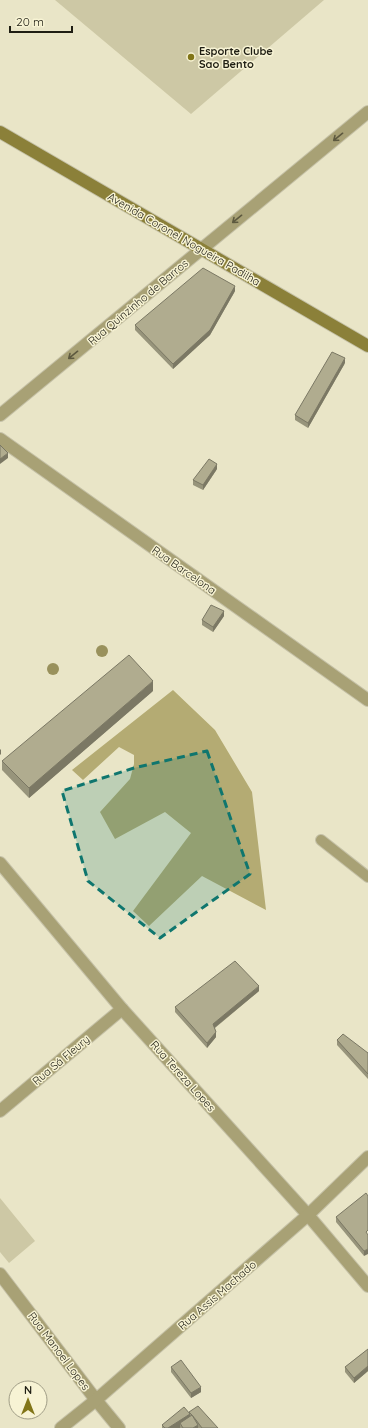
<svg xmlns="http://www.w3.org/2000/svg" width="368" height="1428" viewBox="0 0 368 1428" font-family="Quicksand,sans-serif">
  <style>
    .green { fill: #cdc8a5 }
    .forest { fill: #b4ab73 }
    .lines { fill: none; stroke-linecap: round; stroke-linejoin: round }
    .service-casing { stroke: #c5c1a7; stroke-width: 12 }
    .minor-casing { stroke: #c5c1a7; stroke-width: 14 }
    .secondary-casing { stroke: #c5c1a7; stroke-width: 14 }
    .service { stroke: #a8a175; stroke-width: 10 }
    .minor { stroke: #a8a175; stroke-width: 12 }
    .secondary { stroke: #8b8039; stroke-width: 12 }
    .tree { fill: #99915c }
    .wall { fill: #97947b }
    .shaded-wall { fill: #7b7864 }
    .building { fill: #b0ac8f; stroke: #7b7864 }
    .oneway { stroke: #5d593f }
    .marked { fill: #0f766e; fill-opacity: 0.2; stroke: #0f766e; stroke-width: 3; stroke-dasharray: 8 5; stroke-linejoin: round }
    .poi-dot { fill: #817517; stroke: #f7f3d4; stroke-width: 1.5 }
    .labels { text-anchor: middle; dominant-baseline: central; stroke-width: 3; stroke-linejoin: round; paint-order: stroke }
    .poi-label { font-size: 11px; font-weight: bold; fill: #1f1e13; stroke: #f7f3d4; text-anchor: start }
    .street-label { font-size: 11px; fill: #1f1e13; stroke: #f7f3d4 }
  </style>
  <rect width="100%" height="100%" fill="#e9e5c7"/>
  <g class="green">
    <path d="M55,0H324L191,114Z"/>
    <path d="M0,1198L35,1241L9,1263L0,1252Z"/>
  </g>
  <path class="forest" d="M173,690L215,730L252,792L266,910L202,876L149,926L133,911L191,833L165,812L115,839L100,812L130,779L134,764V755L119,747L83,780L72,770Z"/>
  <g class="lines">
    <defs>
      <path id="service" d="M321,840L368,877"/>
      <g id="minor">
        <path d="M0,415L368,112"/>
        <path d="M0,439L368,700"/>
        <path d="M0,863L122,1009L308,1215L368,1286"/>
        <path d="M0,1111L122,1009"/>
        <path d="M0,1274L96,1400L119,1428"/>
        <path d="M61,1428L96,1400L308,1215L368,1157"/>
      </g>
      <path id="secondary" d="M0,132L368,346"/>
    </defs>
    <use href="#service" class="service-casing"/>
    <use href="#minor" class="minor-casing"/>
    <use href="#secondary" class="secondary-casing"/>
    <use href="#service" class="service"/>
    <use href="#minor" class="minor"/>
    <use href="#secondary" class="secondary"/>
  </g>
  <g class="tree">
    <circle cx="102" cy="651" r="6"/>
    <circle cx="53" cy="669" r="6"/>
  </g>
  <g class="wall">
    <path d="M235,291L210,335L173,369L135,330V325Z"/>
    <path d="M345,363L308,428L295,420V415Z"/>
    <path d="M217,469L203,490L193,485V480Z"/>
    <path d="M224,616L213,632L202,625V620Z"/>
    <path d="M153,691L29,798L2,770V761Z"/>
    <path d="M259,991L215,1028L216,1037L207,1048L175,1012V1007Z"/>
    <path d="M337,1040L368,1053V1079L337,1045Z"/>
    <path d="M368,1196L364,1256L336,1222V1217Z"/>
    <path d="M368,1349V1371L354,1383L345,1372V1367Z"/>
    <path d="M171,1367L201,1392L191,1398L171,1372Z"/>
    <path d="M189,1412L218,1428H162V1425L189,1413Z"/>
  </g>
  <g class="shaded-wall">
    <path d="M235,286V291L210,335L173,369V364Z"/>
    <path d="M345,358V363L308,428V423Z"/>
    <path d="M8,453V458L0,464V459Z"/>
    <path d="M217,464V469L203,490V485Z"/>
    <path d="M224,611V616L213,632V627Z"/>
    <path d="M153,681V691L29,798V788Z"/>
    <path d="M1,749V754L0,755V750Z"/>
    <path d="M259,986V991L213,1029V1024Z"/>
    <path d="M216,1032V1037L207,1048V1043Z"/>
    <path d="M368,1249V1254L364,1256V1251Z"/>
    <path d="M368,1366V1371L354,1383V1378Z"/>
    <path d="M201,1387V1392L191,1398V1393Z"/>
    <path d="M190,1414V1423H180V1428H168Z"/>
    <path d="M198,1425V1428H193Z"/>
  </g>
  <g class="building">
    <path d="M203,268L235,286L210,330L173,364L135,325Z"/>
    <path d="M332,352L345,358L308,423L295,415Z"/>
    <path d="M0,445L8,453L0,459Z"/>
    <path d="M209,459L217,464L203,485L193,480Z"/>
    <path d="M211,605L224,611L213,627L202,620Z"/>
    <path d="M129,655L153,681L29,788L2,761Z"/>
    <path d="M235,961L259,986L213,1024L216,1032L207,1043L175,1007Z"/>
    <path d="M343,1034L368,1053V1074L337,1040Z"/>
    <path d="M366,1193L368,1196V1230L366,1232L368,1235V1249L364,1251L336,1217Z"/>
    <path d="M368,1349V1366L354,1378L345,1367Z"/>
    <path d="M181,1360L201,1387L191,1393L171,1367Z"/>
    <path d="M198,1406L218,1428H202L196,1420L192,1415L189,1412Z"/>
    <path d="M184,1407L190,1414L168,1428H165L162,1425Z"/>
    <path d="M192,1415L198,1425L193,1428H183L180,1423Z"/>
  </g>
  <defs><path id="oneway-shaft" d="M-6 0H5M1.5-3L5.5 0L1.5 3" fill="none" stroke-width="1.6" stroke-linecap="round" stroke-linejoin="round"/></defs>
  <g class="oneway">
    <use href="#oneway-shaft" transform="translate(338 137) rotate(141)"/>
    <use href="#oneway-shaft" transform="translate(237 219) rotate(141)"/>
    <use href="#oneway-shaft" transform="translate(73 355) rotate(141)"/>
  </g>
  <path class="marked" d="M207,751L250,874L160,938L88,881L62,791L134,768Z"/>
  <circle class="poi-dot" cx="191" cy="57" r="4"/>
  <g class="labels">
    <g class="poi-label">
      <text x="199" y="51">Esporte Clube<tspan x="199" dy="13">Sao Bento</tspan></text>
    </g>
    <g class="street-label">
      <text transform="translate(184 239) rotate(30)">Avenida Coronel Nogueira Padilha</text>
      <text transform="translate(138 302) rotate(-40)">Rua Quinzinho de Barros</text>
      <text transform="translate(184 570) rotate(35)">Rua Barcelona</text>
      <text transform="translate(61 1060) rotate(-40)">Rua Sá Fleury</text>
      <text transform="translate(183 1076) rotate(48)">Rua Tereza Lopes</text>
      <text transform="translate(217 1295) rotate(-41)">Rua Assis Machado</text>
      <text transform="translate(59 1351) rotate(53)">Rua Manoel Lopes</text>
    </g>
  </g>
  <g transform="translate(28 1400)"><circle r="19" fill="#f7f3d4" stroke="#a19e87"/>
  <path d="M0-3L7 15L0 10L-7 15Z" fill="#817517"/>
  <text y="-6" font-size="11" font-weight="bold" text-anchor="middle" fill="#1f1e13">N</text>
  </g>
  <path d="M10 26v6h62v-6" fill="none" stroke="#1f1e13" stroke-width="2"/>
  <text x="16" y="26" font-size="12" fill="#1f1e13" stroke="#f7f3d4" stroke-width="3" paint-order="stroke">20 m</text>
</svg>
